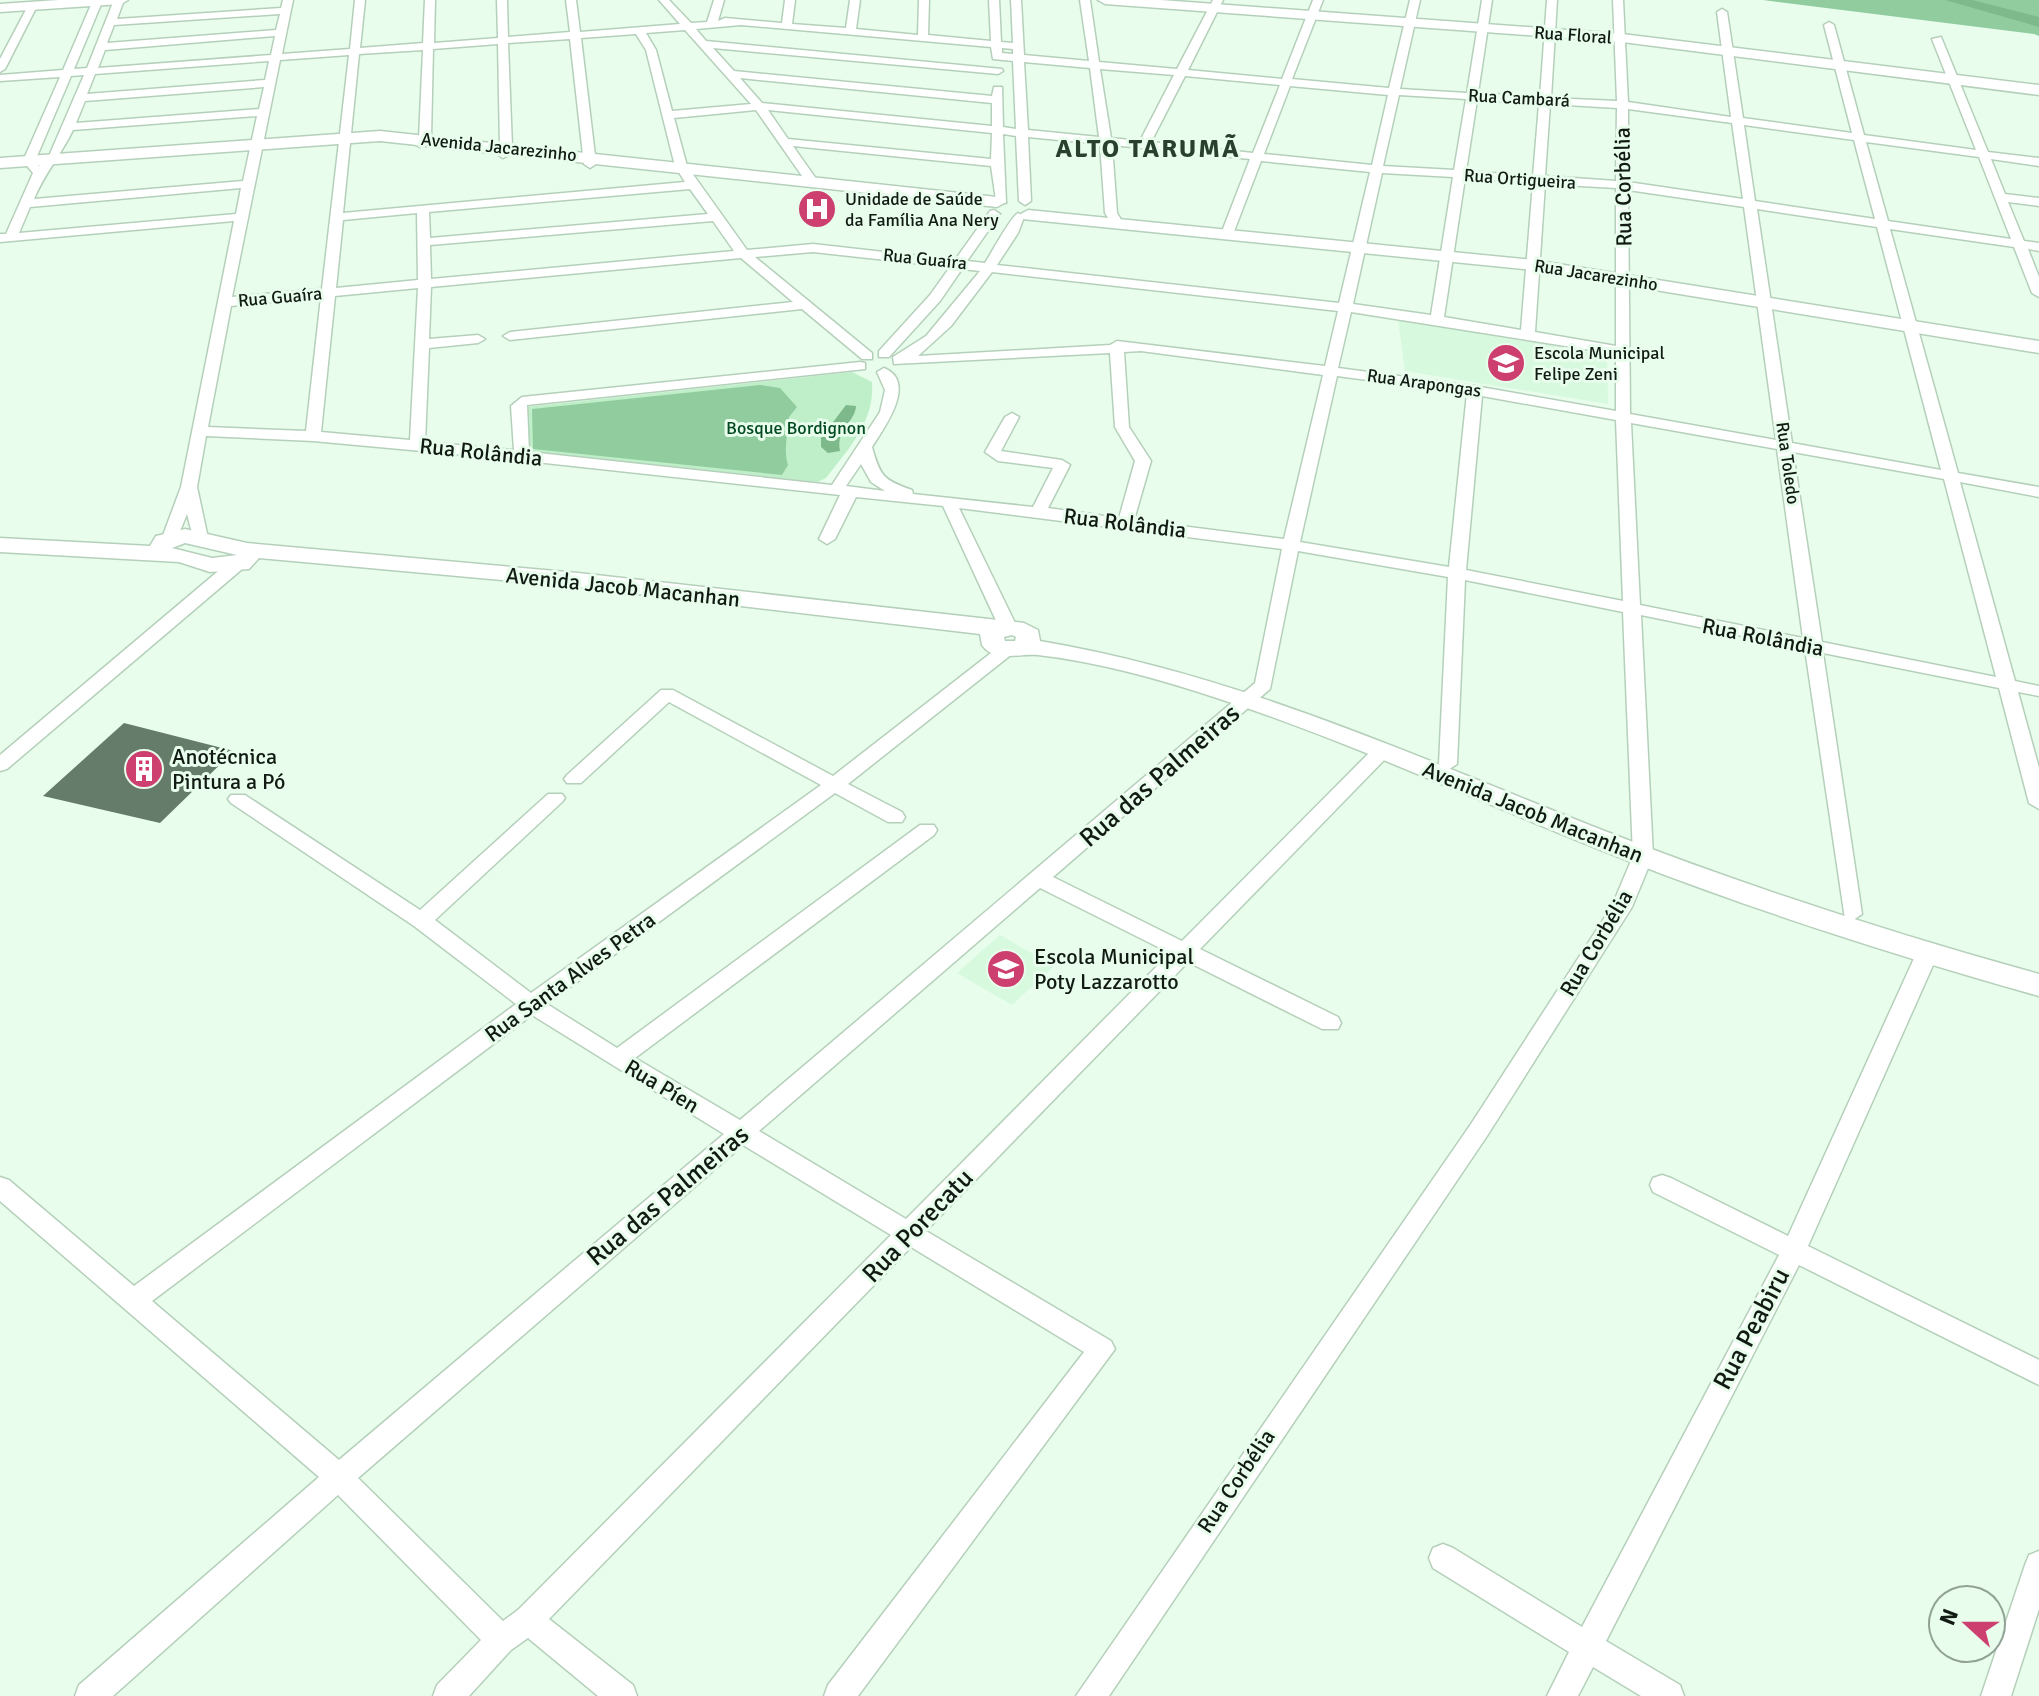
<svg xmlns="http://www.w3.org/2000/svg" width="2039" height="1696" viewBox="0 0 2039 1696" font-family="Signika,sans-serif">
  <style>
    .built { fill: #d7f9de }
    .green { fill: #bfefc9 }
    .forest { fill: #91cc9e }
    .water { fill: #7eb98c }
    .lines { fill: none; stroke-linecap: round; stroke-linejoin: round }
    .river { fill: #7eb98c; fill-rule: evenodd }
    .building { fill: #647c69 }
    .street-casing { stroke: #b5d0ba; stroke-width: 3 }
    .secondary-casing { stroke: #b5d0ba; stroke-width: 3 }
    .street { fill: #fff; fill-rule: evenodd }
    .secondary { fill: #fff; fill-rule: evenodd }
    .labels { text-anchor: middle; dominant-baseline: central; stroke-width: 6; stroke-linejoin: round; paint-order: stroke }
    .far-street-label { font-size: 18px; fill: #111a13; stroke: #e8fdec }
    .far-poi-label { font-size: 18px; fill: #111a13; stroke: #e8fdec; text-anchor: start }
    .far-park-label { font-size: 18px; fill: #024a21; stroke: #e8fdec }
    .street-label { font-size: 22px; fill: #111a13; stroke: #e8fdec }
    .poi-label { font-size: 22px; fill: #111a13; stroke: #e8fdec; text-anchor: start }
    .far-district-label { font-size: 26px; font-weight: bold; letter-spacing: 2px; fill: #2a402f; stroke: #e8fdec }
    .near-street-label { font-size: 26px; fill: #111a13; stroke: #e8fdec }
  </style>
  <rect width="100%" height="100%" fill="#e8fdec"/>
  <g class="built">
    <path d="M1398,320L1607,355L1608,404L1405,371Z"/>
    <path d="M1000,935L1054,966L1012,1005L957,973Z"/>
  </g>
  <path class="green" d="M852,372L872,382C875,421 849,448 826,478L818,482L526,451V407Z"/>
  <g class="forest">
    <path d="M1763,0H2039V36L2034,34Z"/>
    <path d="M760,385L780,388L797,407L789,417C788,434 783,449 788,465L782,475L533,449L532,409Z"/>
  </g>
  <path class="water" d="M846,405L856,406C855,423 836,427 840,451L828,453L821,447V438Z"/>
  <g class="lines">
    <path class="river" d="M1945,0H1972L2039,17V27Z"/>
  </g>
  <path class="building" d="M124,723L234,751L160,823L43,796Z"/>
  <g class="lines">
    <defs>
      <g id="street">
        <path d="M93,0L102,2L74,69L87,68L114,0H124L117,19L281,8L283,0H293L282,54L350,49L355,0H365L360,48L423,43L425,0H435L434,43L498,38L497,0H507L508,37L570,32L566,0H576L580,32L680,24L659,0H669L691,23L707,22L714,0H724L718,21L725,18L782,23L785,0H795L792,24L846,28L850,0H860L856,29L918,35L919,0H929L928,35L991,41L989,0H999L1001,42L1013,43L1011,0H1021L1024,55L1089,61L1080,0H1090L1099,62L1177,69L1213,0H1223L1188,70L1282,79L1313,0H1323L1292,79L1389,88L1410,0H1420L1400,89L1467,93L1482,0H1492L1478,93L1540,97L1547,0H1557L1551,98L1617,101L1613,0H1623L1628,102L1731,117L1717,12L1722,9L1727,12L1743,118L1852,133L1824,25L1829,22L1834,25L1864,135L1976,150L1932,39L1941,37L1988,152L2039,158V166L1991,159L2005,194L2039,198V206L2008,202L2024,241L2039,243V251L2028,249L2039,277V297L2032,293L2014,247L1890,229L1958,473L2039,487V497L1960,482L2015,681L2039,686V696L2018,692L2039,768V809L2029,803L1999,688L1823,653L1862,914L1852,921L1845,919L1805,649L1641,615L1653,856L1632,907L1487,1136L1109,1696H1076L1471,1124L1612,906L1633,856L1623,612L1465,580L1457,764L1448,770L1439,764L1448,577L1298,551L1270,689L1053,877L1182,941L1375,747H1389L1391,751L1389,755L1200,949L1338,1017L1341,1023L1338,1029H1322L1188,962L926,1231L1111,1341L1115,1349L858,1696H824L828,1685L1084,1352L911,1247L549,1619L633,1685L637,1696H598L528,1638L511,1650L469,1696H433L437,1685L481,1640L338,1495L113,1696H75L79,1685L319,1477L0,1201V1177L9,1180L134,1286L516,1004L414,926L231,803L228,799L231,795H245L420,910L548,794H562L565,798L562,802L435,920L531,993L821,785L669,702L581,783H567L564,779L567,775L661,690H673L833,776L1000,646H1012L1015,650L1012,654L848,784L902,812L905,817L902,822H888L835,793L547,1004L617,1048L920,825H934L937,830L934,835L635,1058L740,1120L1255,683L1282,549L959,508L1017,627L1008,632L999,627L943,506L856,497L835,539L827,544L819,539L840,495L498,458L313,441L206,436L197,487L208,538L200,543L194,541L187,514L176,541H164L162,538L181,487L234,221L0,242V234H6L33,173L23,161L60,77L0,81V75L63,70ZM280,14L276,30L107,43L114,25ZM741,25L991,47L993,59L1013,61L1016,129L1003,127L1002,87H994L992,96L734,71L713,48L998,74L1003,71L1002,69L706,41L696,29ZM685,30L751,104L672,111L656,50L646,33ZM636,34L646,50L675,166L685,182L343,213L359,54L423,50L419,138L414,144L420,147L431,138L433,49L498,44L500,147L497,154L503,158L507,156L512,147L508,43L570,39L584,164L590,168L596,164L581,38ZM275,36L271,55L98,68L105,50ZM1002,48L1013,49V54L1002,53ZM349,55L322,289L232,297L280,60ZM269,61L265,80L87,94L95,74ZM1024,62L1090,68L1099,137L1028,130ZM1100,69L1174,75L1140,141L1111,138ZM84,75L49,156L39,166L35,161L71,76ZM1185,76L1280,85L1253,153L1151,142ZM740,78L992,103V126L762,103ZM1290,86L1388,95L1372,165L1264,154ZM264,87L259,109L76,123L85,101ZM1399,95L1466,99L1454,170L1383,166ZM1477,100L1539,104L1533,176L1466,171ZM1550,104L1617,108L1616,181L1545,176ZM1628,109L1732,123L1743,199L1628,182ZM756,110L809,186L813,187L819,183L793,146L991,166L996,200L1006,203L1003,134L1016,136L1019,201L1025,205L1031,201L1028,137L1100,144L1105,213L1113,226L1117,227L1123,223L1117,213L1112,145L1250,159L1221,234L1227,238L1233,234L1261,161L1370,172L1339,303L997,265L1018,233L1024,217L1018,213C1010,218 992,252 985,263L967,261L1000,214L994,210L990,211L955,260L813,244L747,250L687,166L674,118ZM768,110L992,133L991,159L788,139ZM257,116L243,181L34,199C44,174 61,155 73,130ZM1744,125L1854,140L1875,219L1755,201ZM1866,142L1979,157L2011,239L1888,221ZM1382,173L1453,177L1431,315L1353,304ZM1465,178L1533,183L1521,330L1444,317ZM1545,184L1616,188V346L1535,332ZM241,188L236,214L19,233L30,207ZM690,189L708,214L430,238L429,212ZM1628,190L1744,207L1776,440L1630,414ZM1757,209L1877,227L1941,470L1792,443ZM417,213L418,280L336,288L343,220ZM713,221L734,251L431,279L430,245ZM813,252L950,267L930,295L879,351V357H889L940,301L962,269L980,271L926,336L893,357L894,364L1110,353L1115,427L1135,461L1119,518L1048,508L1070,465L1062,460L1001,451L1019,417L1012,413L1005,417L985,452L998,461L1053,468L1033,507L913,494L912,490C883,480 880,476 872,447C884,428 918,382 884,368L877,372L885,390L880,412L832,485L529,452L527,405L865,369V363L860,362L522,397L511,406L514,450L425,442L429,348L478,343L485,339L478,335L429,339L431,287L741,258L793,302L510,332L503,336L510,340L802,309L862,359H872V353L755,257ZM992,272L1338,311L1325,366L1117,341L1110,345L918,356L951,326ZM418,288L410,440L321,432L335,296ZM321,297L306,431L208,427L231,306ZM1351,312L1616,354V411L1475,386L1338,368ZM1141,351L1323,375L1284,539L1134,520L1151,461L1129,427L1124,352ZM1337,376L1467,393L1449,567L1300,542ZM1482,396L1616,420L1623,601L1466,570ZM1631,423L1777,449L1803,638L1640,605ZM1793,452L1944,479L1996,677L1822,642ZM861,464L871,482L885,491L846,486ZM1040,888L1170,953L906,1219L759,1131ZM532,1015L724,1134L339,1460L152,1301ZM743,1145L891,1235L518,1610L503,1621L358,1478Z"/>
        <path d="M29,4L37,6L5,69L0,72V59Z"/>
        <path d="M235,561L241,562V570L7,769L0,771V755L229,562Z"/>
        <path d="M1927,946L1935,949L1938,954L1808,1246L2039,1360V1385L1799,1265L1606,1641L1680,1685L1684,1696H1641L1593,1667L1578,1696H1547L1569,1652L1433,1568L1429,1558L1433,1548L1443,1544L1453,1548L1582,1627L1779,1255L1653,1192L1650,1185L1653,1178L1662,1175L1671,1178L1788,1236L1916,954L1919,949Z"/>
        <path d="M2039,1551V1609L2011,1696H1981L2025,1565L2029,1555Z"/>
      </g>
      <g id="secondary">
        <path d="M58,0H128L121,4L0,12V4Z"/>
        <path d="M1098,0H1161L1622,34L2039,85V95L1622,42L1105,4Z"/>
        <path d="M380,131L997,197L1006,202L997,207L380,141L0,168V158Z"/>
        <path d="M1028,210L1533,260L2039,341V353L1533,270L1022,219L1019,215Z"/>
        <path d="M185,529L247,543L578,573L1024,623L1038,630L1040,641C1237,674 1417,757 1602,830C1745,886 1891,933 2039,974V996C1901,957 1765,914 1631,862C1494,809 1360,745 1220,699C1162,680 1100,662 1038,655C1020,653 994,663 982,645L980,634L578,587L259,558L249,569L210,572L179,562L0,552V538L150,546L156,536ZM185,543L237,555L212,558L172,548ZM1012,635L1016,637L1015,641H1005L1004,637Z"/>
      </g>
    </defs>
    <use href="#street" class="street-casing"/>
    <use href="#secondary" class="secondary-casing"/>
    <use href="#street" class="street"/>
    <use href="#secondary" class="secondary"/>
  </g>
  <defs>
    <symbol id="hospital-disc" viewBox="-11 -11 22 22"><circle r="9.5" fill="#cc3f6f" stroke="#e8fdec"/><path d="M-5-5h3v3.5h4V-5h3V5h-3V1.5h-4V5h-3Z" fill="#fff"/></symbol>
    <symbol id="school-disc" viewBox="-11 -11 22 22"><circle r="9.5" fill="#cc3f6f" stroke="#e8fdec"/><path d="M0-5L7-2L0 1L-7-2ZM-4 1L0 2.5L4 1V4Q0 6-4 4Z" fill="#fff"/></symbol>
    <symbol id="building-disc" viewBox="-11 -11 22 22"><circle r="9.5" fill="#cc3f6f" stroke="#e8fdec"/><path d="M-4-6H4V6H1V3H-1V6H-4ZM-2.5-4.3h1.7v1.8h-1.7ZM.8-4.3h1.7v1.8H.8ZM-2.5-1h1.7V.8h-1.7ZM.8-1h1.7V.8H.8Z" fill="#fff"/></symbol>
  </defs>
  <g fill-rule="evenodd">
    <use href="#hospital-disc" x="795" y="187" width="44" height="44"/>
    <use href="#school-disc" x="1484" y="341" width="44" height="44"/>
    <use href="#building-disc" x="122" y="747" width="44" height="44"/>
    <use href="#school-disc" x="984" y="947" width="44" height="44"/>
  </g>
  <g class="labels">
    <g class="far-street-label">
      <text transform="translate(1573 35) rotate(4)">Rua Floral</text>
      <text transform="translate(1519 98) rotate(3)">Rua Cambará</text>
      <text transform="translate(499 147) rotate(6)">Avenida Jacarezinho</text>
      <text transform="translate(1520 179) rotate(4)">Rua Ortigueira</text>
      <text transform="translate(925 259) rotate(6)">Rua Guaíra</text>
      <text transform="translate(1596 275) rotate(9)">Rua Jacarezinho</text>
      <text transform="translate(280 297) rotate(-5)">Rua Guaíra</text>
      <text transform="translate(1424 383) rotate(8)">Rua Arapongas</text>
      <text transform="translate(1788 463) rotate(82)">Rua Toledo</text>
    </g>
    <g class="far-poi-label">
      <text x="845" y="199">Unidade de Saúde<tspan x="845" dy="21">da Família Ana Nery</tspan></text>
      <text x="1534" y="353">Escola Municipal<tspan x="1534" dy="21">Felipe Zeni</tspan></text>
    </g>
    <g class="far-park-label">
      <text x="796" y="428">Bosque Bordignon</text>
    </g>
    <g class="street-label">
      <text transform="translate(1623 187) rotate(-91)">Rua Corbélia</text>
      <text transform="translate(481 452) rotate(6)">Rua Rolândia</text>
      <text transform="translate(1125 523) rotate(7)">Rua Rolândia</text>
      <text transform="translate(623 587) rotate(6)">Avenida Jacob Macanhan</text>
      <text transform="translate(1763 637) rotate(11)">Rua Rolândia</text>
      <text transform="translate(1533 812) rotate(22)">Avenida Jacob Macanhan</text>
      <text transform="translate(1596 943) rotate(-59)">Rua Corbélia</text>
      <text transform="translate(570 977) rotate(-36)">Rua Santa Alves Petra</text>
      <text transform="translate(662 1086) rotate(31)">Rua Píen</text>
      <text transform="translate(1236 1481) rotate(-56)">Rua Corbélia</text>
    </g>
    <g class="poi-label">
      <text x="172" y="756">Anotécnica<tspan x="172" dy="25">Pintura a Pó</tspan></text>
      <text x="1034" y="956">Escola Municipal<tspan x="1034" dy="25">Poty Lazzarotto</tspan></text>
    </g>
    <g class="far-district-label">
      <text x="1148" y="149">ALTO TARUMÃ</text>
    </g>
    <g class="near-street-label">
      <text transform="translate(1160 776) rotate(-41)">Rua das Palmeiras</text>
      <text transform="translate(668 1196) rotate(-40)">Rua das Palmeiras</text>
      <text transform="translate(918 1226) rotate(-46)">Rua Porecatu</text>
      <text transform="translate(1752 1329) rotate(-62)">Rua Peabiru</text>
    </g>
  </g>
  <g transform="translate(1967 1624) rotate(291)"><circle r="38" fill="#e8fdec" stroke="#92a295" stroke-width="2"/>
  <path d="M0-6L14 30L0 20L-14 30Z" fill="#cc3f6f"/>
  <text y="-12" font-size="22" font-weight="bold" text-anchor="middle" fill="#111a13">N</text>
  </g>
</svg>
